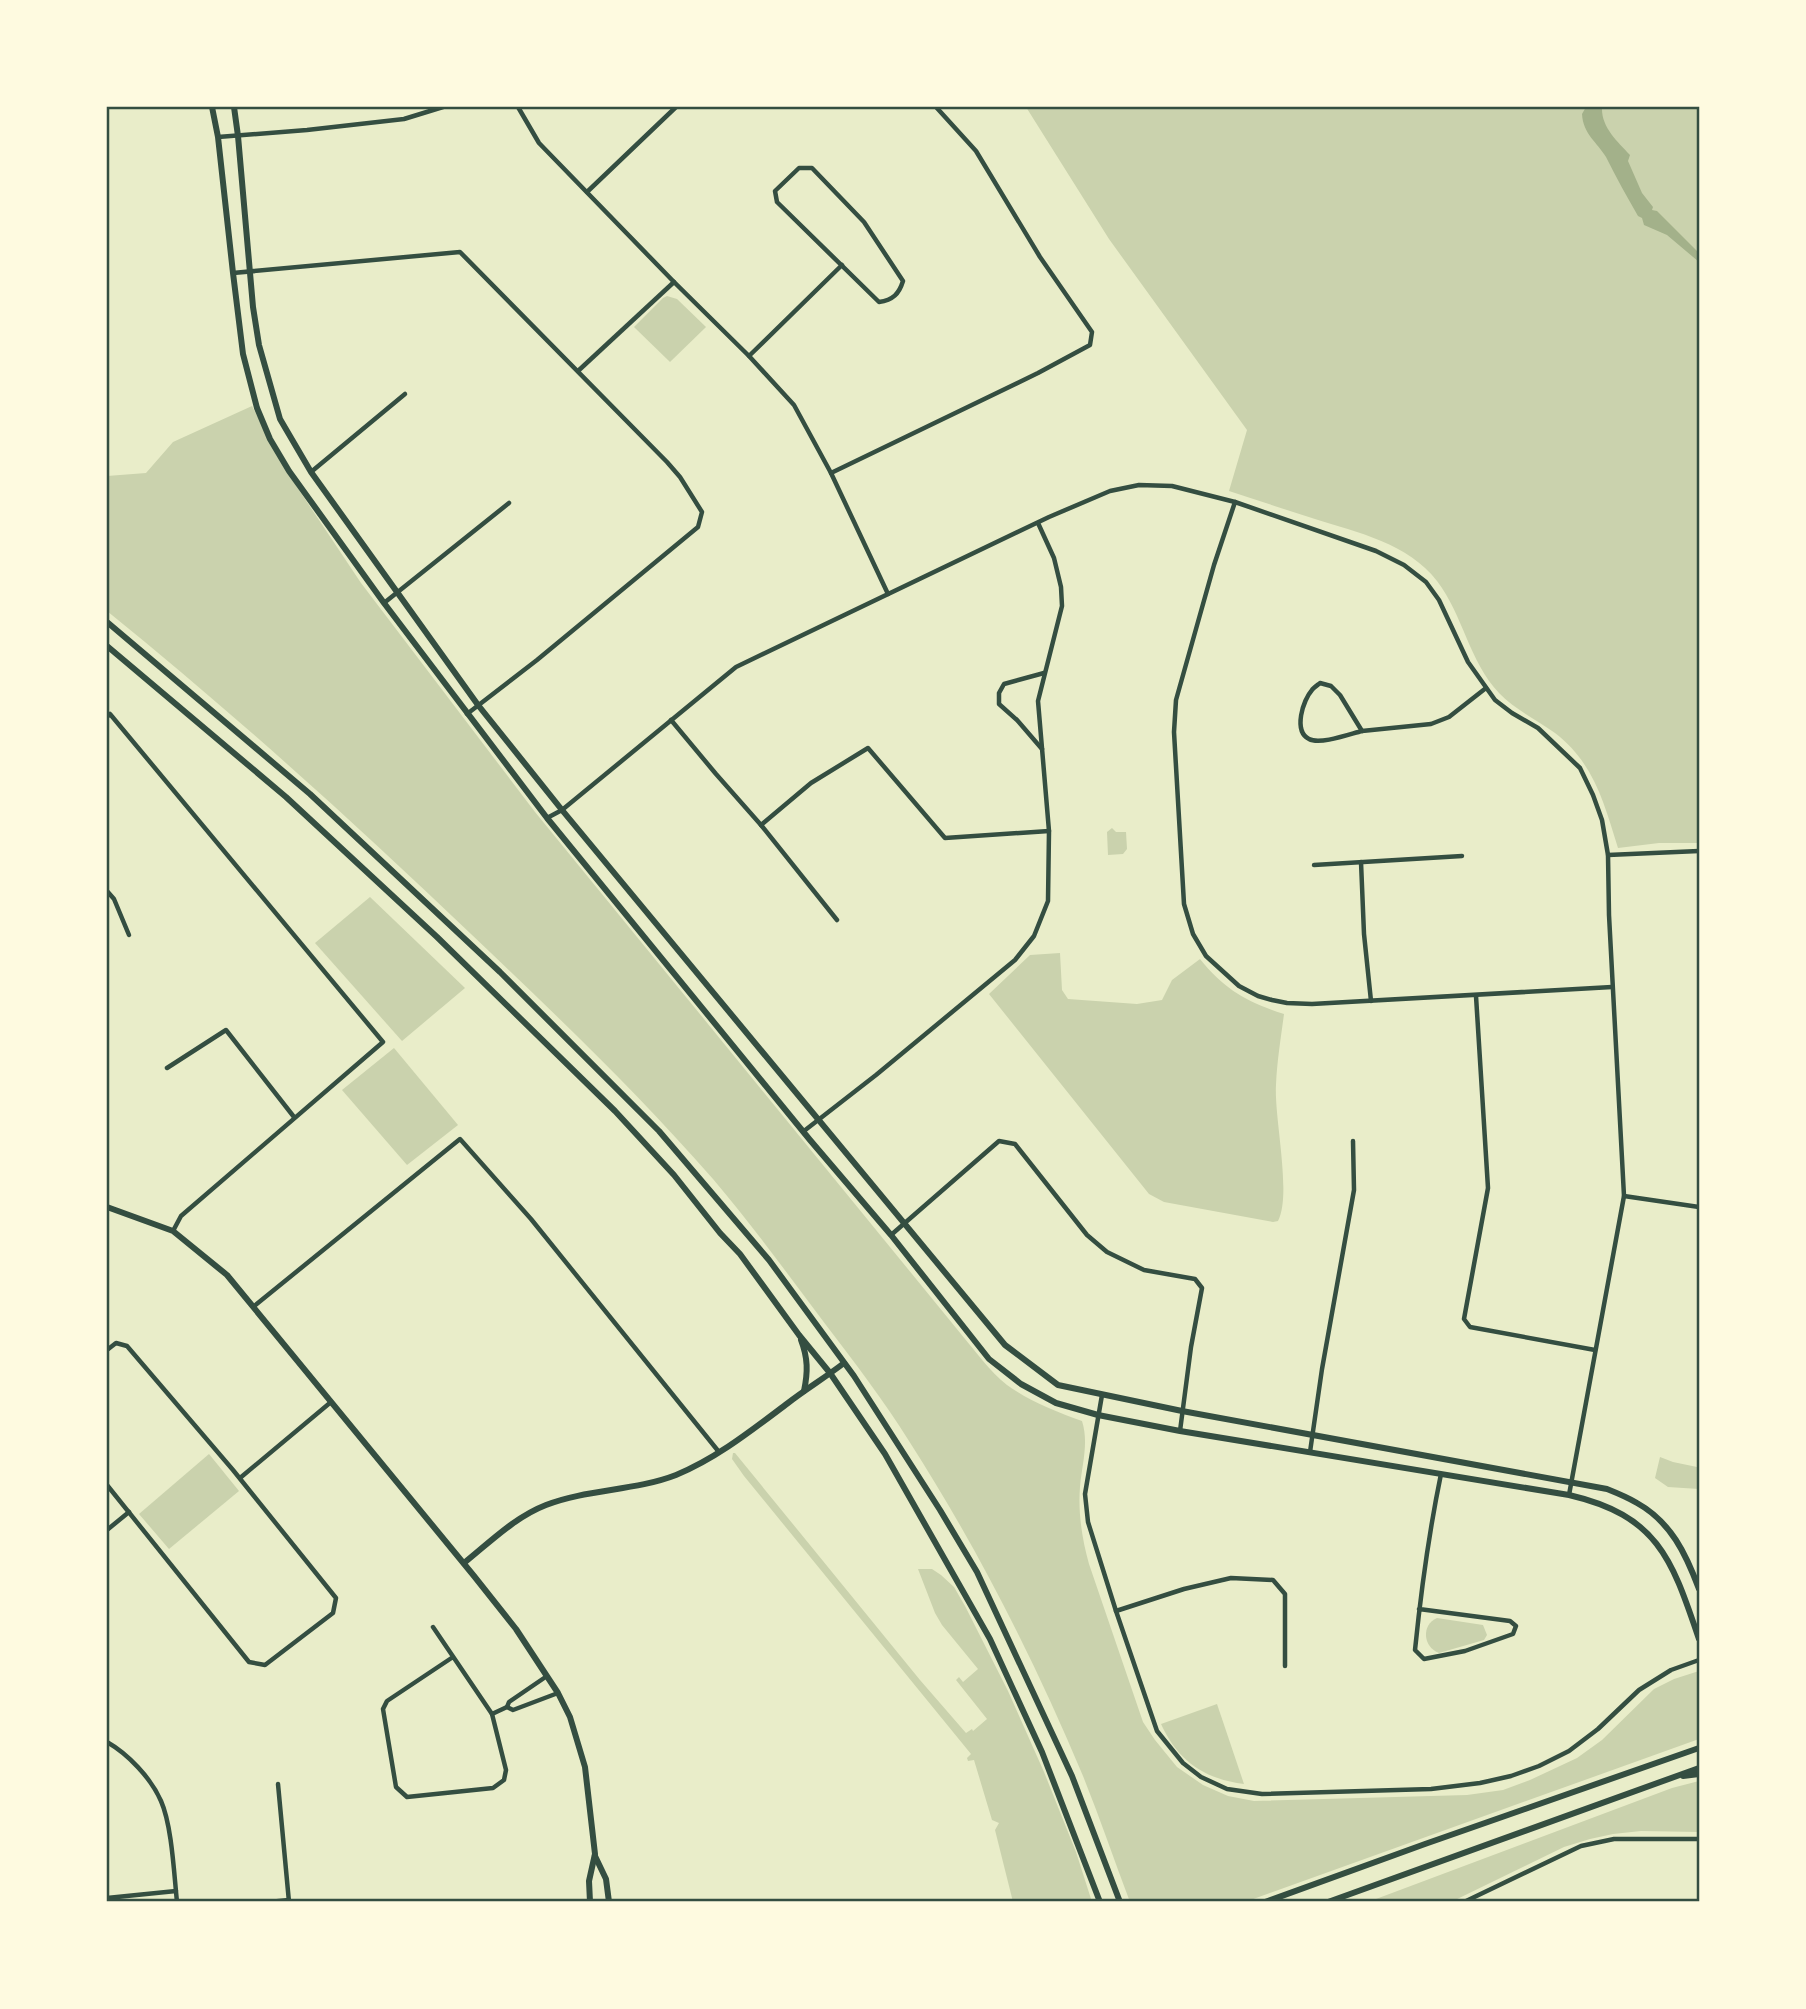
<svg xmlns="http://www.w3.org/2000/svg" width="1806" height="2009" viewBox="0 0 1806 2009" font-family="'Noto Sans',sans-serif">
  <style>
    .green { fill: #cad2ad }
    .water { fill: #a3b18a }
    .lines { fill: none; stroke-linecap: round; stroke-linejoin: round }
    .minor { stroke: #344e41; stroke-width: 4.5 }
    .tertiary { stroke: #344e41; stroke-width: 6 }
    .secondary { stroke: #344e41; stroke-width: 6 }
    .neatline { fill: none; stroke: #344e41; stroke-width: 2.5 }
  </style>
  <rect width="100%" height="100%" fill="#e9edc9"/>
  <g class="green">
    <path d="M1026,107H1699V843H1659L1618,848C1604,803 1594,763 1555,733C1537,720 1514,709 1499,693C1469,661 1463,615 1437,581C1409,544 1357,532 1315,519C1286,510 1257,500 1229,491L1247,430L1109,239Z"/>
    <path d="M667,296L677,299L706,327L670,362L634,327L663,298Z"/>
    <path d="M252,406L285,469L361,583L535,812L983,1361C990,1369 998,1378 1007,1385C1029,1401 1056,1412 1082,1421C1089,1443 1082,1464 1080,1487C1078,1513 1082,1539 1089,1564L1143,1722L1155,1740L1177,1767L1203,1785L1228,1796L1254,1801L1467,1795L1503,1790L1530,1780L1577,1758L1602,1740L1654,1689L1674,1679L1699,1671V1739L1245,1902H1130C1114,1860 1100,1818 1083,1776C1035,1661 977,1547 909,1441C884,1401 855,1363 826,1325C789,1276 753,1226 713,1179C638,1093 554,1013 471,934C354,822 233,713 107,611V476L146,473L173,442Z"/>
    <path d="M1112,828L1116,832H1126L1127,849L1123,854L1108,855L1107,832Z"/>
    <path d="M370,897L465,988L402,1041L315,943Z"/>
    <path d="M1060,953L1062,990L1068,999L1137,1004L1162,1000L1172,980L1200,959C1225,990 1247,1002 1284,1014C1281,1037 1277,1061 1276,1085C1274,1118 1292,1194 1278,1221L1273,1222L1164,1202L1149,1194L989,994L1030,955Z"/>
    <path d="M394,1048L458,1125L407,1165L342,1090Z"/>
    <path d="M733,1453H735L920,1680L966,1733L972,1729L973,1731L987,1719L956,1680L959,1677L963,1682L978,1669L942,1625L935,1613L918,1569H932L941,1575L954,1587L965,1606L1008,1691L1044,1772L1076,1852L1092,1902H1013L995,1830L999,1823L992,1820L974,1760L968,1761L967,1758L971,1754L744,1476L732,1459Z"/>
    <path d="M209,1454L239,1491L169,1549L139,1514Z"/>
    <path d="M1660,1457L1673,1462L1697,1467L1699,1470V1489L1668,1487L1655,1478Z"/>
    <path d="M1437,1618L1483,1625L1487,1635L1484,1640L1439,1653C1423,1647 1421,1625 1437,1618Z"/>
    <path d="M1217,1704L1244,1784C1204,1779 1178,1761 1161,1724Z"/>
    <path d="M1699,1781V1832L1641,1831L1613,1834L1590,1839L1564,1847L1451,1902H1368L1672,1788Z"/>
  </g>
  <path class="water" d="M1586,107H1602C1601,127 1617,141 1630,155L1628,161L1642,193L1653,207L1652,210L1657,211L1699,253V262L1667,235L1644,225L1642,218L1638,216C1627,197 1616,177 1606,157C1597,142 1583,134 1582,114Z"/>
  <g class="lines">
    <g class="minor">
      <path d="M518,107L539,143L674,282L749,356L794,405L831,473L888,594"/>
      <path d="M218,137L307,130L404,119L443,107"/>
      <path d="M799,168H812L864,222L903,281C899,294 893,300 879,302L777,202L775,191Z"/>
      <path d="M587,192L676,107"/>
      <path d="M233,273L460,252L667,462L680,477L702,512L698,527L537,660L467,714"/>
      <path d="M749,356L842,265"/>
      <path d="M578,371L674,282"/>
      <path d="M311,472L405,394"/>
      <path d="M831,473L1038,373L1090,345L1092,332L1040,257L976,151L936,107"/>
      <path d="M1235,502L1214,565L1176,700L1174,732L1184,904L1193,934L1206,956L1239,986L1258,996L1272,1000L1287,1003L1312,1004L1612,987"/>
      <path d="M384,603L509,503"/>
      <path d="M1320,683L1331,686L1340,695L1362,731C1350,734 1320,745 1309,739C1293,731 1303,700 1312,690C1313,688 1319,684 1320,683Z"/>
      <path d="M107,717L110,714L383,1042L181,1216L173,1231"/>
      <path d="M671,720L716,774L761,825L837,920"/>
      <path d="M1362,731L1431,724L1449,717L1486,688"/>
      <path d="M1042,749L1017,720L999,704V693L1004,684L1044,673"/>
      <path d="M547,818L562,810L736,667L1049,517L1110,491L1139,485L1172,486L1235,502L1376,551L1404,565L1426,582L1439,600L1468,662L1495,700L1512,713L1538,728L1580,768L1593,795L1602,820L1608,855L1609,915L1624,1196L1569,1495"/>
      <path d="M761,825L811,783L868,748L945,838L1049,831"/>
      <path d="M1608,855L1699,851"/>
      <path d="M1361,862L1364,934L1371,1001"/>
      <path d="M1314,865L1462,856"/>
      <path d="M107,891L114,899L129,935"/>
      <path d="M1476,996L1488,1188L1464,1319L1470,1327L1595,1350"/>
      <path d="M167,1068L226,1030L294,1117"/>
      <path d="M804,1131L876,1075L1015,960L1034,936L1048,901L1049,831L1038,701L1062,606L1061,587L1054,558L1038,523"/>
      <path d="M1624,1196L1699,1207"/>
      <path d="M891,1235L999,1141L1015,1144L1087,1235L1107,1252L1144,1270L1195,1279L1202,1288L1191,1347L1180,1431"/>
      <path d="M253,1307L460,1139L531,1219L719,1452"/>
      <path d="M107,1350L116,1343L127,1346L233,1470L336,1598L333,1613L265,1665L249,1662L107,1485"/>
      <path d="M1102,1395L1085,1494L1088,1522L1116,1611L1157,1731L1183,1763L1201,1777L1227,1789L1262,1794L1431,1789L1480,1783L1511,1776L1539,1766L1569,1751L1598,1729L1639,1690L1671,1670L1699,1660"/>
      <path d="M1310,1452L1322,1369L1354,1190L1353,1141"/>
      <path d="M240,1478L331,1402"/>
      <path d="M107,1530L129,1512"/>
      <path d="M1419,1609L1510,1621L1516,1626L1513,1634L1465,1651L1424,1659L1415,1650C1421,1591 1429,1532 1441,1474"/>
      <path d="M1116,1611L1184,1589L1231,1578L1273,1580L1285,1594V1666"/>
      <path d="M433,1627L492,1714L506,1770L504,1780L493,1788L407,1797L396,1787L383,1709L387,1701L453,1657"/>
      <path d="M507,1707L513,1710L558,1693"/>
      <path d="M492,1714L507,1707L509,1702L547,1676"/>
      <path d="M107,1742C128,1754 151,1778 161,1801C172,1826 174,1874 177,1902"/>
      <path d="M278,1784L289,1902"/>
      <path d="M107,1898L176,1891"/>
      <path d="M269,1902L289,1900"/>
      <path d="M1464,1902L1581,1846L1614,1839H1699"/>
    </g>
    <g class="tertiary">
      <path d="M212,107L218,137L233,273L243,354L257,408L270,439L289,471L384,603L547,818L810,1140L891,1235L989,1359L1021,1384L1056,1403L1098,1415L1180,1431L1569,1495C1659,1516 1672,1560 1699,1639"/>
      <path d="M234,107L238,136L253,307L259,345L280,419L311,472L478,705L562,810L1005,1345L1058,1385L1182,1411L1607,1489C1617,1493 1627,1497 1637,1503C1671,1522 1686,1554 1699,1589"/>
      <path d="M107,1207L173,1231L227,1275L474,1576L516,1629L558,1693L570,1717L585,1767L595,1854L589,1881L590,1902"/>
      <path d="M464,1563C490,1542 515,1517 546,1505C587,1489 635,1491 676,1475C717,1458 752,1430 788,1403C806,1389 826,1377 844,1363"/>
      <path d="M595,1856L606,1879L609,1902"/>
    </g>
    <g class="secondary">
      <path d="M107,622L310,794L500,972L659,1131L769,1260L854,1376L940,1510L977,1572L1072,1776L1120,1902"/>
      <path d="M107,646L286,797L437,937L615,1111L674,1175L720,1233L740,1254L799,1335L830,1373L885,1454L990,1639L1042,1752L1100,1902"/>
      <path d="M801,1340C808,1358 808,1372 804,1391"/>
      <path d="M1683,1776L1699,1774"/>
      <path d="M1265,1902L1425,1844L1699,1748"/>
      <path d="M1328,1902L1699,1768"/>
    </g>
  </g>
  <rect width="1806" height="2009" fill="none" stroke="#fefae0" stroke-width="217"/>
  <rect x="108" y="108" width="1590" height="1792" class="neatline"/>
</svg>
